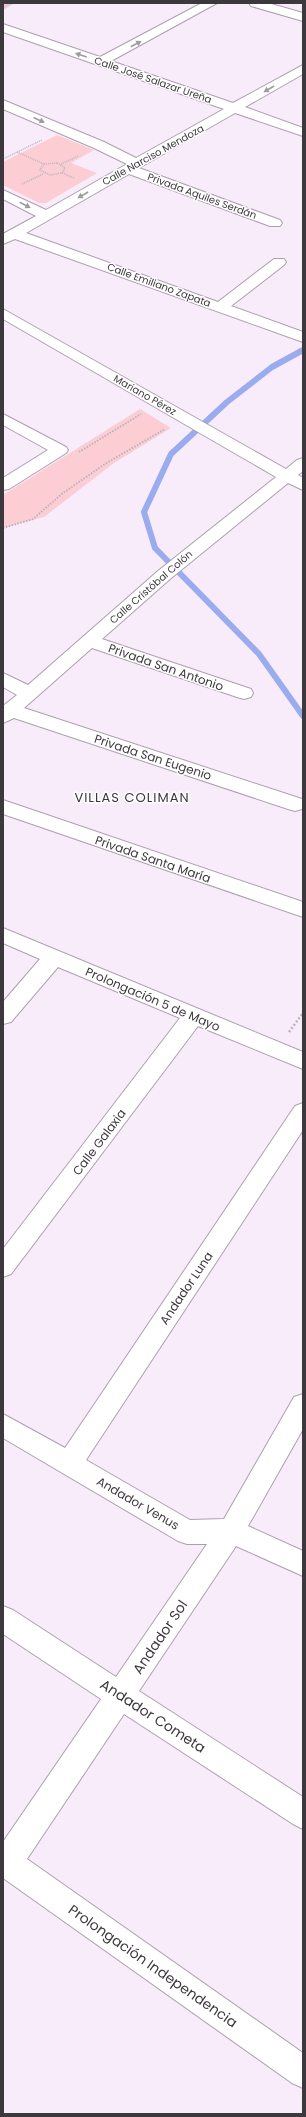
<svg xmlns="http://www.w3.org/2000/svg" width="306" height="2117" viewBox="0 0 306 2117" font-family="Poppins,sans-serif">
  <style>
    .green { fill: #fcced4 }
    .lines { fill: none; stroke-linecap: round; stroke-linejoin: round }
    .stream-far1 { stroke: #9aabee; stroke-width: 5 }
    .stream { stroke: #9aabee; stroke-width: 6 }
    .minor-casing { stroke: #aca0ae; stroke-width: 2 }
    .major-casing { stroke: #d4d3d5; stroke-width: 2 }
    .path-far2 { stroke: #bcb2be; stroke-width: 1.5; stroke-dasharray: 1 1; stroke-linecap: butt }
    .path-far1 { stroke: #bcb2be; stroke-width: 2; stroke-dasharray: 1.5 1.5; stroke-linecap: butt }
    .path { stroke: #bcb2be; stroke-width: 2.5; stroke-dasharray: 2 2; stroke-linecap: butt }
    .minor { fill: #fff; fill-rule: evenodd }
    .major { fill: #f1bfdb; fill-rule: evenodd }
    .oneway { fill: #9e9c9e }
    .labels { text-anchor: middle; dominant-baseline: central; stroke-width: 3; stroke-linejoin: round; paint-order: stroke }
    .far-street-label { font-size: 10px; fill: #3d383e; stroke: #fff }
    .street-label { font-size: 12px; fill: #3d383e; stroke: #fff }
    .neighbourhood-label { font-size: 13px; letter-spacing: 1px; fill: #3e3440; stroke: #fff }
    .near-street-label { font-size: 14px; fill: #3d383e; stroke: #fff }
  </style>
  <rect width="100%" height="100%" fill="#f8ecfb"/>
  <g class="green">
    <path d="M57,135L94,150L71,163L97,173L46,203H39L3,185V162Z"/>
    <path d="M140,409L171,428L114,463L44,517L3,528V495Z"/>
  </g>
  <g class="lines">
    <path class="stream-far1" d="M301,351L303,350"/>
    <path class="stream" d="M303,350L272,367L227,402L171,454L144,512L155,548L259,654L303,716"/>
    <defs>
      <g id="minor">
        <path d="M202,3H217L111,61L233,103L303,65V74L245,107L303,128V136L235,113L139,168L280,220L282,223L280,226H270L129,174L26,233L218,302L274,259H284L286,262L284,265L231,306L303,332V342L15,239L3,244V234L36,216L3,199V190L46,210L127,164L94,148L3,109V100L104,142L136,158L224,109L3,32V24L100,57Z"/>
        <path d="M249,3H268L303,13V21L251,6Z"/>
        <path d="M3,309L286,469L297,460L303,458V471L298,475L303,478V490L288,483L170,579L102,639L251,689L253,693L251,697L244,699L237,697L92,648L24,708L302,799V809L295,811L288,809L14,718L3,723V706L17,695L3,687V673L28,685L158,571L276,477L3,319Z"/>
        <path d="M3,414L66,447L68,450L66,453L9,489L3,490V478L48,450L3,425Z"/>
        <path d="M3,800L303,902V917L3,814Z"/>
        <path d="M3,928L303,1052V1069L198,1026L11,1274L3,1277V1249L180,1018L58,967L11,1022L3,1024V1002L40,959L3,943Z"/>
        <path d="M303,1103V1130L86,1460L190,1520L224,1519L294,1397L303,1394V1429L248,1526L303,1551V1576L236,1546L139,1691L303,1797V1829L293,1824L124,1714L27,1859L303,2053V2088L292,2083L3,1878V1842L101,1699L3,1634V1606L13,1610L116,1677L207,1544H187L178,1541L3,1438V1414L65,1448L295,1106Z"/>
      </g>
      <path id="major" d="M3,3H13L3,9Z"/>
    </defs>
    <use href="#minor" class="minor-casing"/>
    <use href="#major" class="major-casing"/>
    <g class="path-far2">
      <path d="M17,152L44,164"/>
      <path d="M3,159L42,140"/>
      <path d="M57,163L65,168L62,173L50,175L40,170L44,164Z"/>
      <path d="M61,164L78,156"/>
      <path d="M62,173L74,178"/>
      <path d="M22,184L43,174"/>
    </g>
    <g class="path-far1">
      <path d="M79,452L141,414"/>
      <path d="M3,528L33,519L63,493L105,464L165,429"/>
    </g>
    <path class="path" d="M289,1032L303,1013"/>
    <use href="#minor" class="minor"/>
    <use href="#major" class="major"/>
  </g>
  <defs><path id="oneway-solid" d="M-6-.8H1V-3.2L6.5 0L1 3.2V.8H-6Z"/></defs>
  <g class="oneway">
    <use href="#oneway-solid" transform="translate(136 44) rotate(-28)"/>
    <use href="#oneway-solid" transform="translate(81 55) rotate(-161)"/>
    <use href="#oneway-solid" transform="translate(269 89) rotate(150)"/>
    <use href="#oneway-solid" transform="translate(39 120) rotate(24)"/>
    <use href="#oneway-solid" transform="translate(83 195) rotate(150)"/>
    <use href="#oneway-solid" transform="translate(25 205) rotate(27)"/>
  </g>
  <g class="labels">
    <g class="far-street-label">
      <text transform="translate(153 80) rotate(19)">Calle José Salazar Ureña</text>
      <text transform="translate(153 155) rotate(-29)">Calle Narciso Mendoza</text>
      <text transform="translate(202 196) rotate(20)">Privada Aquiles Serdán</text>
      <text transform="translate(159 285) rotate(20)">Calle Emiliano Zapata</text>
      <text transform="translate(145 395) rotate(30)">Mariano Pérez</text>
      <text transform="translate(151 587) rotate(-41)">Calle Cristóbal Colón</text>
    </g>
    <g class="street-label">
      <text transform="translate(166 667) rotate(19)">Privada San Antonio</text>
      <text transform="translate(153 757) rotate(18)">Privada San Eugenio</text>
      <text transform="translate(153 859) rotate(19)">Privada Santa María</text>
      <text transform="translate(153 999) rotate(23)">Prolongación 5 de Mayo</text>
      <text transform="translate(99 1142) rotate(-53)">Calle Galaxia</text>
      <text transform="translate(186 1288) rotate(-56)">Andador Luna</text>
      <text transform="translate(138 1503) rotate(30)">Andador Venus</text>
    </g>
    <g class="neighbourhood-label">
      <text x="132" y="797">VILLAS COLIMAN</text>
    </g>
    <g class="near-street-label">
      <text transform="translate(160 1637) rotate(-56)">Andador Sol</text>
      <text transform="translate(153 1716) rotate(33)">Andador Cometa</text>
      <text transform="translate(153 1966) rotate(35)">Prolongación Independencia</text>
    </g>
  </g>
  <rect width="306" height="2117" fill="none" stroke="#3d383e" stroke-width="8"/>
</svg>
